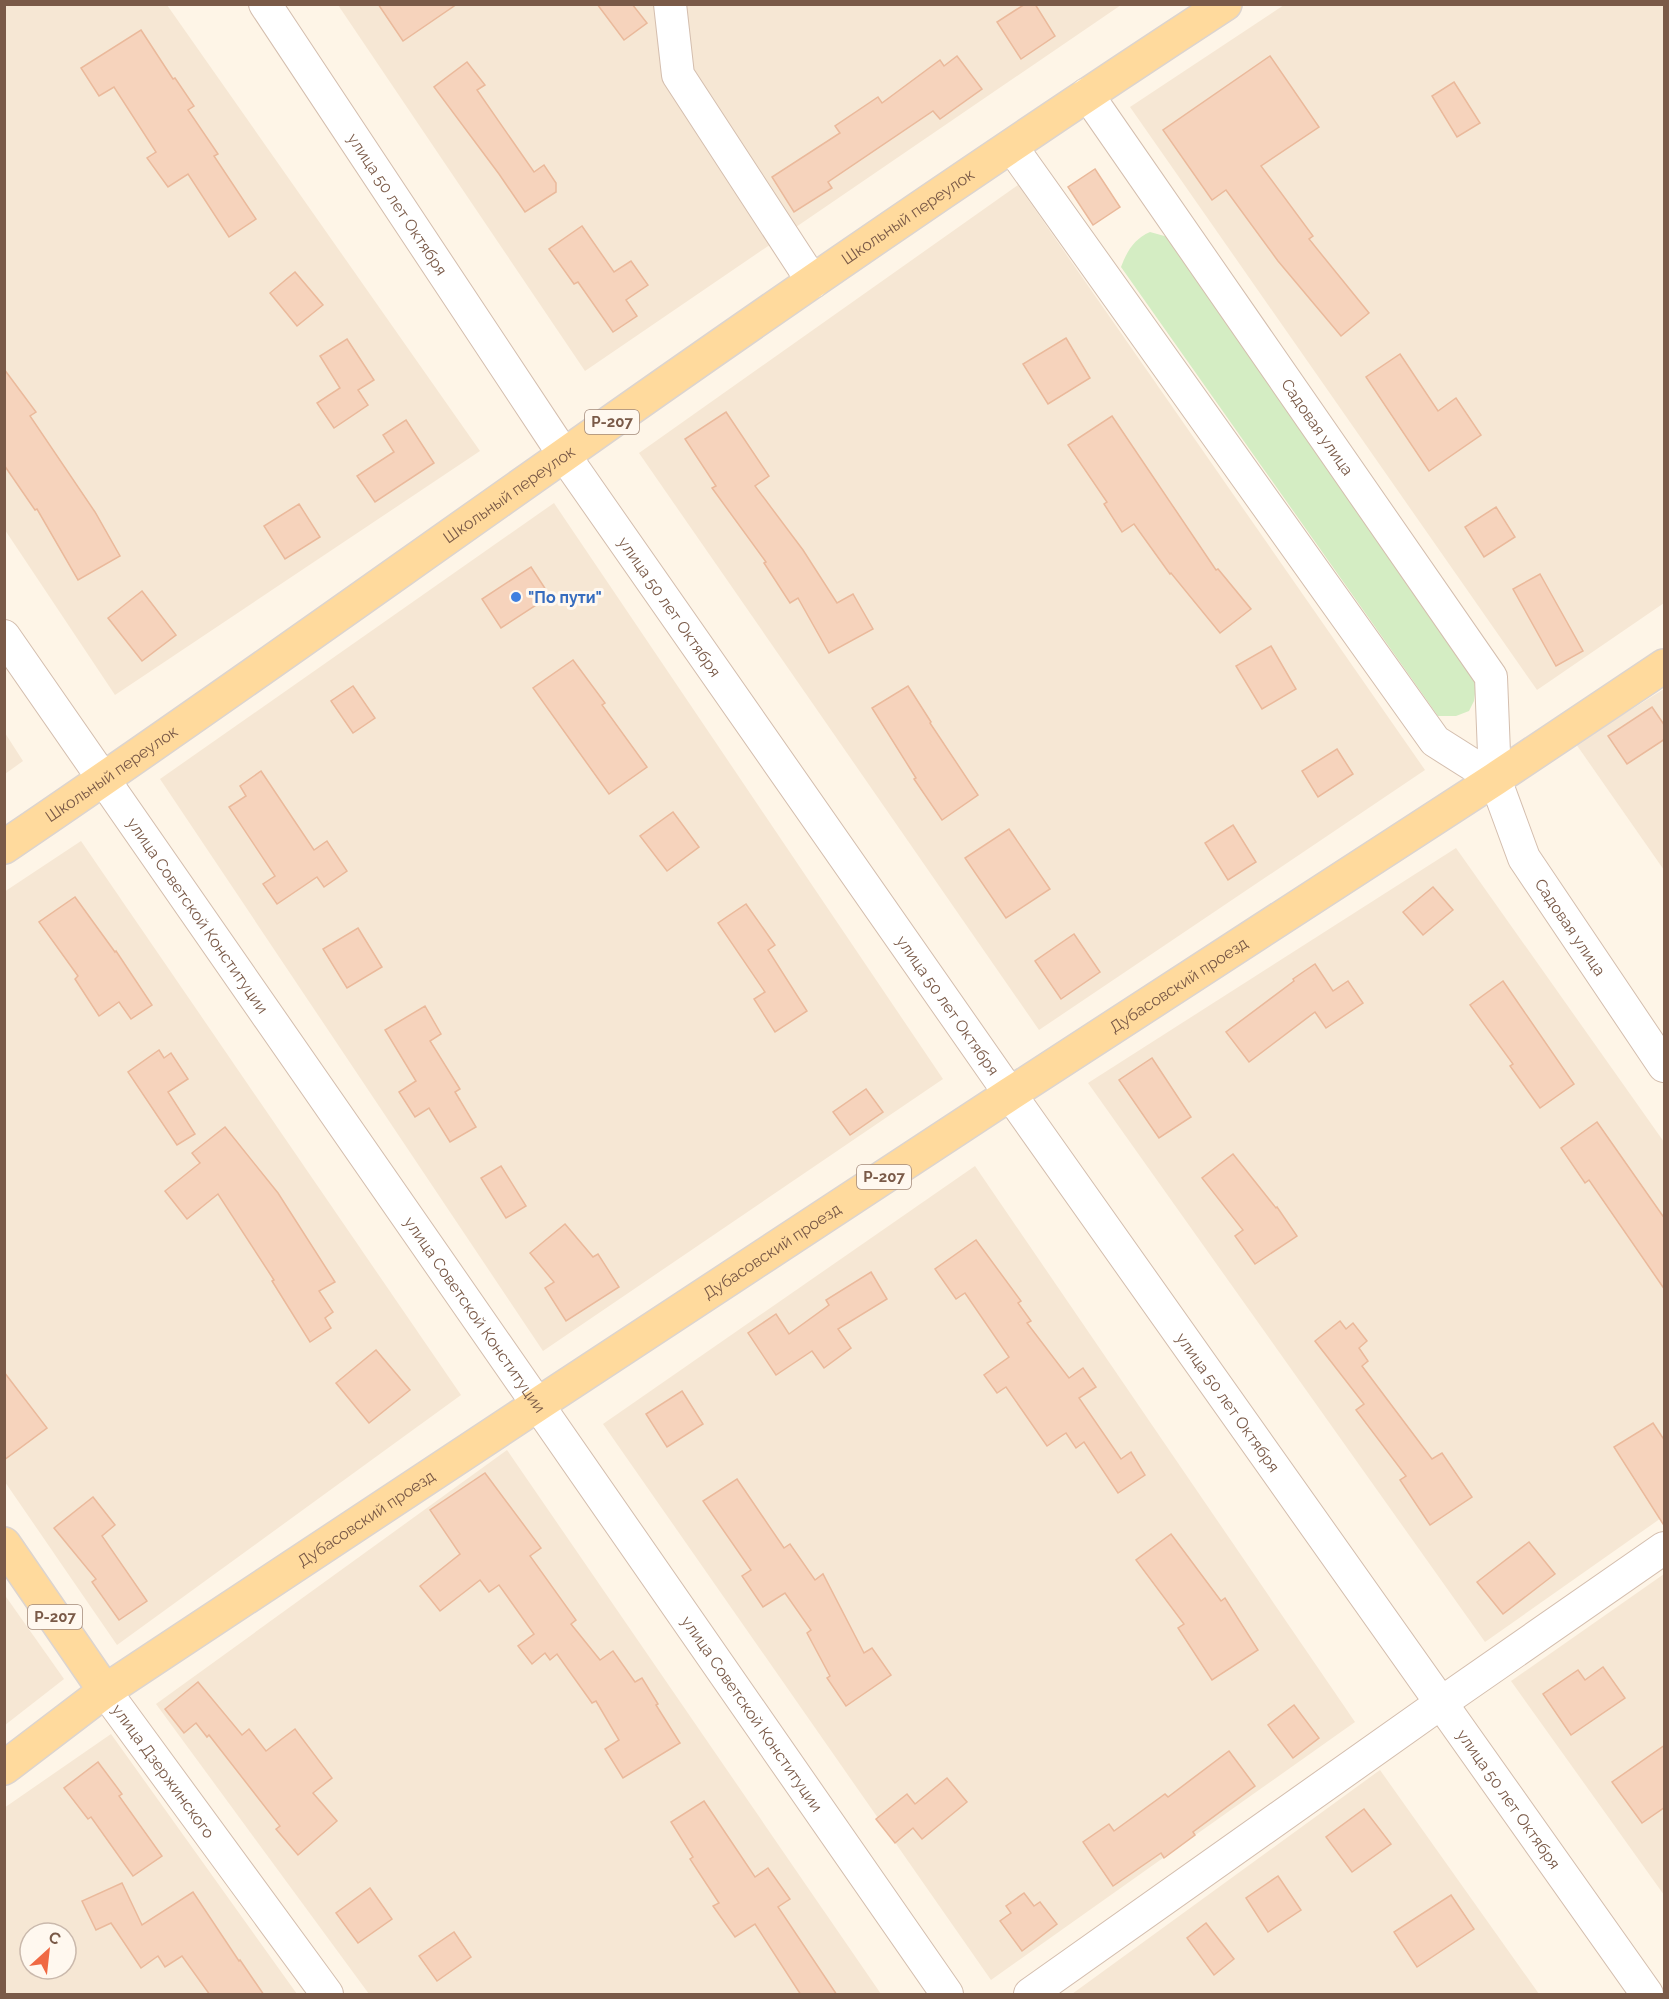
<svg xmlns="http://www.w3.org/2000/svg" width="1669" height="1999" viewBox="0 0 1669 1999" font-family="Raleway,sans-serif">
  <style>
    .residential { fill: #f6e7d4; fill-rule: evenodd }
    .green { fill: #d4edc3 }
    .building { fill: #f6d3bc; stroke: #eab99b; stroke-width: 1.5 }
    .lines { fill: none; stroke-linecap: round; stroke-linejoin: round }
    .minor-casing { stroke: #d4beae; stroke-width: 34 }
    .major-casing { stroke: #dcd4cf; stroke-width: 36 }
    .minor { stroke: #fff; stroke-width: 32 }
    .major { stroke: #ffda9d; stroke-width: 33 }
    .shop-dot { fill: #3f7fe0; stroke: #fff8ef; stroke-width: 2 }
    .labels { text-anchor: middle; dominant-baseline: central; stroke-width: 6; stroke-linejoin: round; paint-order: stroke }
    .shield { fill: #fff8ef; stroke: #a2897a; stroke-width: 1.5 }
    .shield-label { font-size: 15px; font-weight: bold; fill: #7a5a48 }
    .street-label { font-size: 16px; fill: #7a5a48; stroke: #fff8ef }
    .shop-label { font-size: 16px; font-weight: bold; fill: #366cbe; stroke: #fff8ef; text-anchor: start }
  </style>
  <rect width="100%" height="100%" fill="#fef5e7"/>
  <g class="residential">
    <path d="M4,5H167L480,451L115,695L5,530Z"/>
    <path d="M338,5H1121L585,371Z"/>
    <path d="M1284,5H1664V603L1537,690L1130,107Z"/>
    <path d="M1018,185L1425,770L1039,1030L639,453Z"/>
    <path d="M554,503L943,1079L543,1351L160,779Z"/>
    <path d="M1664,689V870L1576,744Z"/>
    <path d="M5,733L23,761L5,774H4Z"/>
    <path d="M81,841L461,1395L117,1645L5,1482L4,892Z"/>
    <path d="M1456,848L1664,1142V1516L1485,1642L1088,1083Z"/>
    <path d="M975,1166L1355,1722L991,1980L603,1424Z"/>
    <path d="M507,1450L881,1994H369L156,1704Z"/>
    <path d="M1664,1574V1895L1511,1681Z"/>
    <path d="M4,1594L64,1679L5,1725H4Z"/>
    <path d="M111,1734L297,1994H5L4,1808ZM30,1933H66V1969H30Z"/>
    <path d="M1380,1770L1539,1994H1072Z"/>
  </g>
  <path class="green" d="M1150,232L1168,237L1477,679L1474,701L1469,711L1456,716H1438L1121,267C1127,251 1134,239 1150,232Z"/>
  <g class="building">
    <path d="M378,4H457L403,41Z"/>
    <path d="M597,4H632L647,23L624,40Z"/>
    <path d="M1025,4H1035L1055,36L1021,59L997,22Z"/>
    <path d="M141,30L173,79L175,78L194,106L188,110L218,154L214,156L256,219L229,237L188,174L168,187L147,158L156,152L114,87L99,96L81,68Z"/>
    <path d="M957,56L982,89L940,119L933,111L828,182L832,188L794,212L772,177L840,133L835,126L878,97L882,103L940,60L944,66Z"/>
    <path d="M1270,56L1319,127L1261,166L1313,236L1309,239L1369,313L1341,336L1278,261L1226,190L1212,200L1163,130Z"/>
    <path d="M467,62L485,85L477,90L534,172L544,165L556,183V192L525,212L499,174L434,87Z"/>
    <path d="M1454,82L1480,123L1457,137L1432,96Z"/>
    <path d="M1095,169L1120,207L1093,225L1068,187Z"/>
    <path d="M582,226L614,272L631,261L648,285L626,300L637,316L613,332L578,282L574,284L549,249Z"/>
    <path d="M295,272L323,305L297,326L270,293Z"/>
    <path d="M1066,338L1090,378L1048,404L1023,364Z"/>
    <path d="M347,339L374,380L358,390L368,405L334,428L317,403L340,388L320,356Z"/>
    <path d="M1400,354L1438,411L1456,398L1481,435L1429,471L1366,377Z"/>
    <path d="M4,369L36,412L30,416L95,512L120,556L78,580L37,509L35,510L4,465Z"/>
    <path d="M726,412L769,476L755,486L803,550L837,603L853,594L873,629L829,653L798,598L790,603L764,563L766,562L712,488L716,486L685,439Z"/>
    <path d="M1112,416L1216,570L1218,569L1251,609L1220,633L1171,573L1170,574L1134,524L1122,532L1104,504L1107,502L1068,445Z"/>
    <path d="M406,420L434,463L375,502L357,476L394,452L383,435Z"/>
    <path d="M299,504L320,537L285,559L264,526Z"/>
    <path d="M1496,507L1515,537L1484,557L1465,527Z"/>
    <path d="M531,567L550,596L501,628L482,599Z"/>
    <path d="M1540,574L1583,651L1556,666L1513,589Z"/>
    <path d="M142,591L176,635L142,661L108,618Z"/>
    <path d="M1271,646L1296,689L1262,709L1236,666Z"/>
    <path d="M573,660L605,703L602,705L647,767L609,794L533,688Z"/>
    <path d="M353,686L375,718L353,733L331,701Z"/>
    <path d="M908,686L931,722L930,723L978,795L942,820L914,779L916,778L872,708Z"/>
    <path d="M1652,707L1665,726V739L1627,764L1608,736Z"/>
    <path d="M1337,749L1353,774L1318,797L1302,771Z"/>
    <path d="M261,771L314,850L327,841L347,871L324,887L317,877L277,904L263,884L275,876L229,807L246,796L240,786Z"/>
    <path d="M673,812L699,847L667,871L640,836Z"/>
    <path d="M1233,825L1256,862L1228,880L1205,843Z"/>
    <path d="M1009,829L1050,889L1006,918L965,858Z"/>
    <path d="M1433,887L1453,910L1423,935L1403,912Z"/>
    <path d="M75,897L115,952L116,951L152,1005L131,1019L119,1002L99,1016L75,979L78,976L39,922Z"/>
    <path d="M746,904L775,945L768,950L807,1011L775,1032L754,999L765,992L718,923Z"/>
    <path d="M358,928L382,967L347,988L323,949Z"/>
    <path d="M1074,934L1100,972L1061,999L1035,961Z"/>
    <path d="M1315,964L1333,991L1348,981L1363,1003L1326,1028L1315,1012L1249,1062L1226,1032L1294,981L1293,979Z"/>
    <path d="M1503,981L1574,1084L1540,1108L1510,1066L1513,1064L1470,1005Z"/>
    <path d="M425,1006L441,1034L430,1041L460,1089L455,1092L476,1127L450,1142L429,1108L415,1117L399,1092L416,1081L385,1030Z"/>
    <path d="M159,1050L164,1058L171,1053L188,1079L168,1092L195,1134L177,1145L128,1072Z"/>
    <path d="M1152,1058L1191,1117L1159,1138L1119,1080Z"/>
    <path d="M866,1089L883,1112L850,1135L833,1112Z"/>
    <path d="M1597,1122L1665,1219V1290L1589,1180L1585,1183L1561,1148Z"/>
    <path d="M225,1127L278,1193L335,1282L319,1291L333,1312L325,1318L331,1328L310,1342L272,1281L274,1280L218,1194L187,1219L165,1191L200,1163L192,1153Z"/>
    <path d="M1233,1154L1276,1208L1277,1207L1297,1236L1255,1264L1235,1236L1243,1230L1202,1178Z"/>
    <path d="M501,1166L526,1206L506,1218L481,1178Z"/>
    <path d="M565,1224L593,1257L598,1254L619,1287L566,1321L545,1288L554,1282L530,1253Z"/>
    <path d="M976,1240L1021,1301L1018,1303L1031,1321L1027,1323L1069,1378L1083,1368L1096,1387L1079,1398L1121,1459L1131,1452L1145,1475L1118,1493L1084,1442L1076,1448L1066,1433L1047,1446L1006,1387L997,1393L984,1375L1009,1357L965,1293L956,1299L935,1269Z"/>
    <path d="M871,1272L887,1299L838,1329L851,1348L824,1368L812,1351L776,1375L748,1333L776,1314L789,1334L829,1305L826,1300Z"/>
    <path d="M1340,1321L1346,1329L1353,1323L1367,1341L1359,1348L1368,1361L1362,1366L1432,1459L1442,1453L1472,1497L1430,1525L1400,1480L1406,1476L1356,1410L1364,1404L1315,1341Z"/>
    <path d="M376,1350L410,1390L369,1423L336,1383Z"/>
    <path d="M4,1372L47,1428L4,1460Z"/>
    <path d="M682,1391L703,1424L667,1447L646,1414Z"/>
    <path d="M1653,1423L1665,1441V1527L1614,1447Z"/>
    <path d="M485,1473L541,1548L530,1556L576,1620L571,1624L600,1660L613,1651L635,1682L642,1678L658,1704L656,1705L680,1743L623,1778L605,1749L619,1740L596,1701L592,1703L557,1654L550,1660L545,1653L532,1664L518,1646L534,1634L499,1585L489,1592L480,1580L440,1611L420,1586L460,1554L430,1510Z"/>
    <path d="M737,1479L784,1548L790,1544L815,1580L823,1574L864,1653L872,1648L891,1675L846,1706L827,1678L830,1676L807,1633L811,1630L785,1593L763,1607L742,1576L751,1570L703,1501Z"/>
    <path d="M93,1497L115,1525L102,1536L147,1601L119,1620L92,1582L96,1579L54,1528Z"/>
    <path d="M1171,1534L1221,1601L1225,1598L1258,1650L1212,1680L1178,1628L1184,1624L1136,1560Z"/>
    <path d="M1529,1542L1555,1574L1503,1614L1477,1582Z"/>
    <path d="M1603,1667L1625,1698L1571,1735L1543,1694L1578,1670L1585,1680Z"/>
    <path d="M198,1682L242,1735L249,1729L266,1751L295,1729L332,1778L313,1793L337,1821L298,1855L276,1829L280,1826L209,1735L207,1737L196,1723L184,1733L165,1709Z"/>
    <path d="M1294,1705L1319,1738L1293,1758L1268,1725Z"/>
    <path d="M1665,1745V1807L1642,1823L1612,1782Z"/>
    <path d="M1229,1751L1255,1786L1193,1832L1195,1835L1164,1858L1161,1853L1113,1886L1083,1842L1109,1824L1114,1831L1165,1794L1168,1797Z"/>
    <path d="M98,1762L122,1794L119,1796L162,1856L133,1876L91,1817L88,1819L64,1788Z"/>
    <path d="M947,1778L967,1802L922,1839L913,1828L895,1843L876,1819L907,1794L915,1804Z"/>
    <path d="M704,1801L755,1877L768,1868L790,1899L778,1907L837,1995H801L755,1924L735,1937L713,1906L719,1903L690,1859L693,1857L671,1822Z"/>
    <path d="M1364,1809L1391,1844L1352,1872L1326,1837Z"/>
    <path d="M1278,1876L1301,1910L1268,1932L1246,1898Z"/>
    <path d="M122,1883L142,1925L193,1892L239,1961L240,1960L264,1995H210L182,1956L165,1967L158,1956L141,1968L111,1923L96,1930L82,1901Z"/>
    <path d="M370,1888L392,1919L358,1943L336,1913Z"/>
    <path d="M1024,1893L1034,1906L1040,1902L1057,1924L1022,1951L1000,1921L1011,1913L1006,1906Z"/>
    <path d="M1451,1895L1474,1929L1417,1967L1394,1932Z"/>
    <path d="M1206,1923L1234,1959L1214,1975L1187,1938Z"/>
    <path d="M454,1932L471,1957L437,1981L419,1956Z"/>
  </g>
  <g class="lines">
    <defs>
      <g id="minor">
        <path id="s1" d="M265,4L564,455L1010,1094L1647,1994"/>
        <path d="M670,4L678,75L813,282"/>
        <path id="s2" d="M1087,94L1491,677L1495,779"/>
        <path id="s3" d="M1011,146L1435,741L1495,779L1524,858L1664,1066"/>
        <path id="s4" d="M4,636L947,1994"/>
        <path id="s5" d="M105,1691L327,1994"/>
        <path d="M1030,1994L1441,1703L1664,1548"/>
      </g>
      <g id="major">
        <path id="s6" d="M4,847C192,720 375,588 560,458C779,303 1000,151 1225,4"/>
        <path d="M4,1544L105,1691"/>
        <path id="s7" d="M4,1768L105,1691L537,1405L1010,1094L1495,779L1664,666"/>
      </g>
    </defs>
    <use href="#minor" class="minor-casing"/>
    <use href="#major" class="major-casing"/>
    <use href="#minor" class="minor"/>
    <use href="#major" class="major"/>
  </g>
  <circle class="shop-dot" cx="516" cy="597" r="6"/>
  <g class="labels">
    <g class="shield">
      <rect x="585" y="410" width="54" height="24" rx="4.5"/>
      <rect x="857" y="1165" width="54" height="24" rx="4.5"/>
      <rect x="28" y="1605" width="54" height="24" rx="4.5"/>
    </g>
    <g class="shield-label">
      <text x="612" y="422">Р-207</text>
      <text x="884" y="1177">Р-207</text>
      <text x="55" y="1617">Р-207</text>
    </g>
    <g class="street-label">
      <text stroke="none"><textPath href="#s1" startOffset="240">улица 50 лет Октября</textPath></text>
      <text stroke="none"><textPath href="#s6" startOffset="1102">Школьный переулок</textPath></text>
      <text stroke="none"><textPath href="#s2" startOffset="405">Садовая улица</textPath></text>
      <text stroke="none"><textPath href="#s6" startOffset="616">Школьный переулок</textPath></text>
      <text stroke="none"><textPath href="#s1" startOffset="726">улица 50 лет Октября</textPath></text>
      <text stroke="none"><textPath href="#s6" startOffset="130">Школьный переулок</textPath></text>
      <text stroke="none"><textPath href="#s4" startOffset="340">улица Советской Конституции</textPath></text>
      <text stroke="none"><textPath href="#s3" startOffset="969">Садовая улица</textPath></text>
      <text stroke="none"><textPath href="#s7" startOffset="1412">Дубасовский проезд</textPath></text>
      <text stroke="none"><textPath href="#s1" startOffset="1212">улица 50 лет Октября</textPath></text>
      <text stroke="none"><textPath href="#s7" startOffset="926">Дубасовский проезд</textPath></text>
      <text stroke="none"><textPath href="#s4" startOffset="826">улица Советской Конституции</textPath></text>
      <text stroke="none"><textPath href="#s1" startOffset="1698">улица 50 лет Октября</textPath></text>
      <text stroke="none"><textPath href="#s7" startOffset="440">Дубасовский проезд</textPath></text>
      <text stroke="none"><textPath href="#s4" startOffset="1312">улица Советской Конституции</textPath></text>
      <text stroke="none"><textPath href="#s5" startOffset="99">улица Дзержинского</textPath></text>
      <text stroke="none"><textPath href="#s1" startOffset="2184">улица 50 лет Октября</textPath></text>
    </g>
    <g class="shop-label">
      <text x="528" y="597">"По пути"</text>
    </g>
  </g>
  <rect width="1669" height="1999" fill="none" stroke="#7a5a48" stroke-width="12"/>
  <g transform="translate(48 1951) rotate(27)"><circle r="28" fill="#fff8ef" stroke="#cab9ac" stroke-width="1.5"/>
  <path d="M0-4.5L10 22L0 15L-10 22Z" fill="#f06943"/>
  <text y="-9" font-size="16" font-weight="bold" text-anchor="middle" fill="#7a5a48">С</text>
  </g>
</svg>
